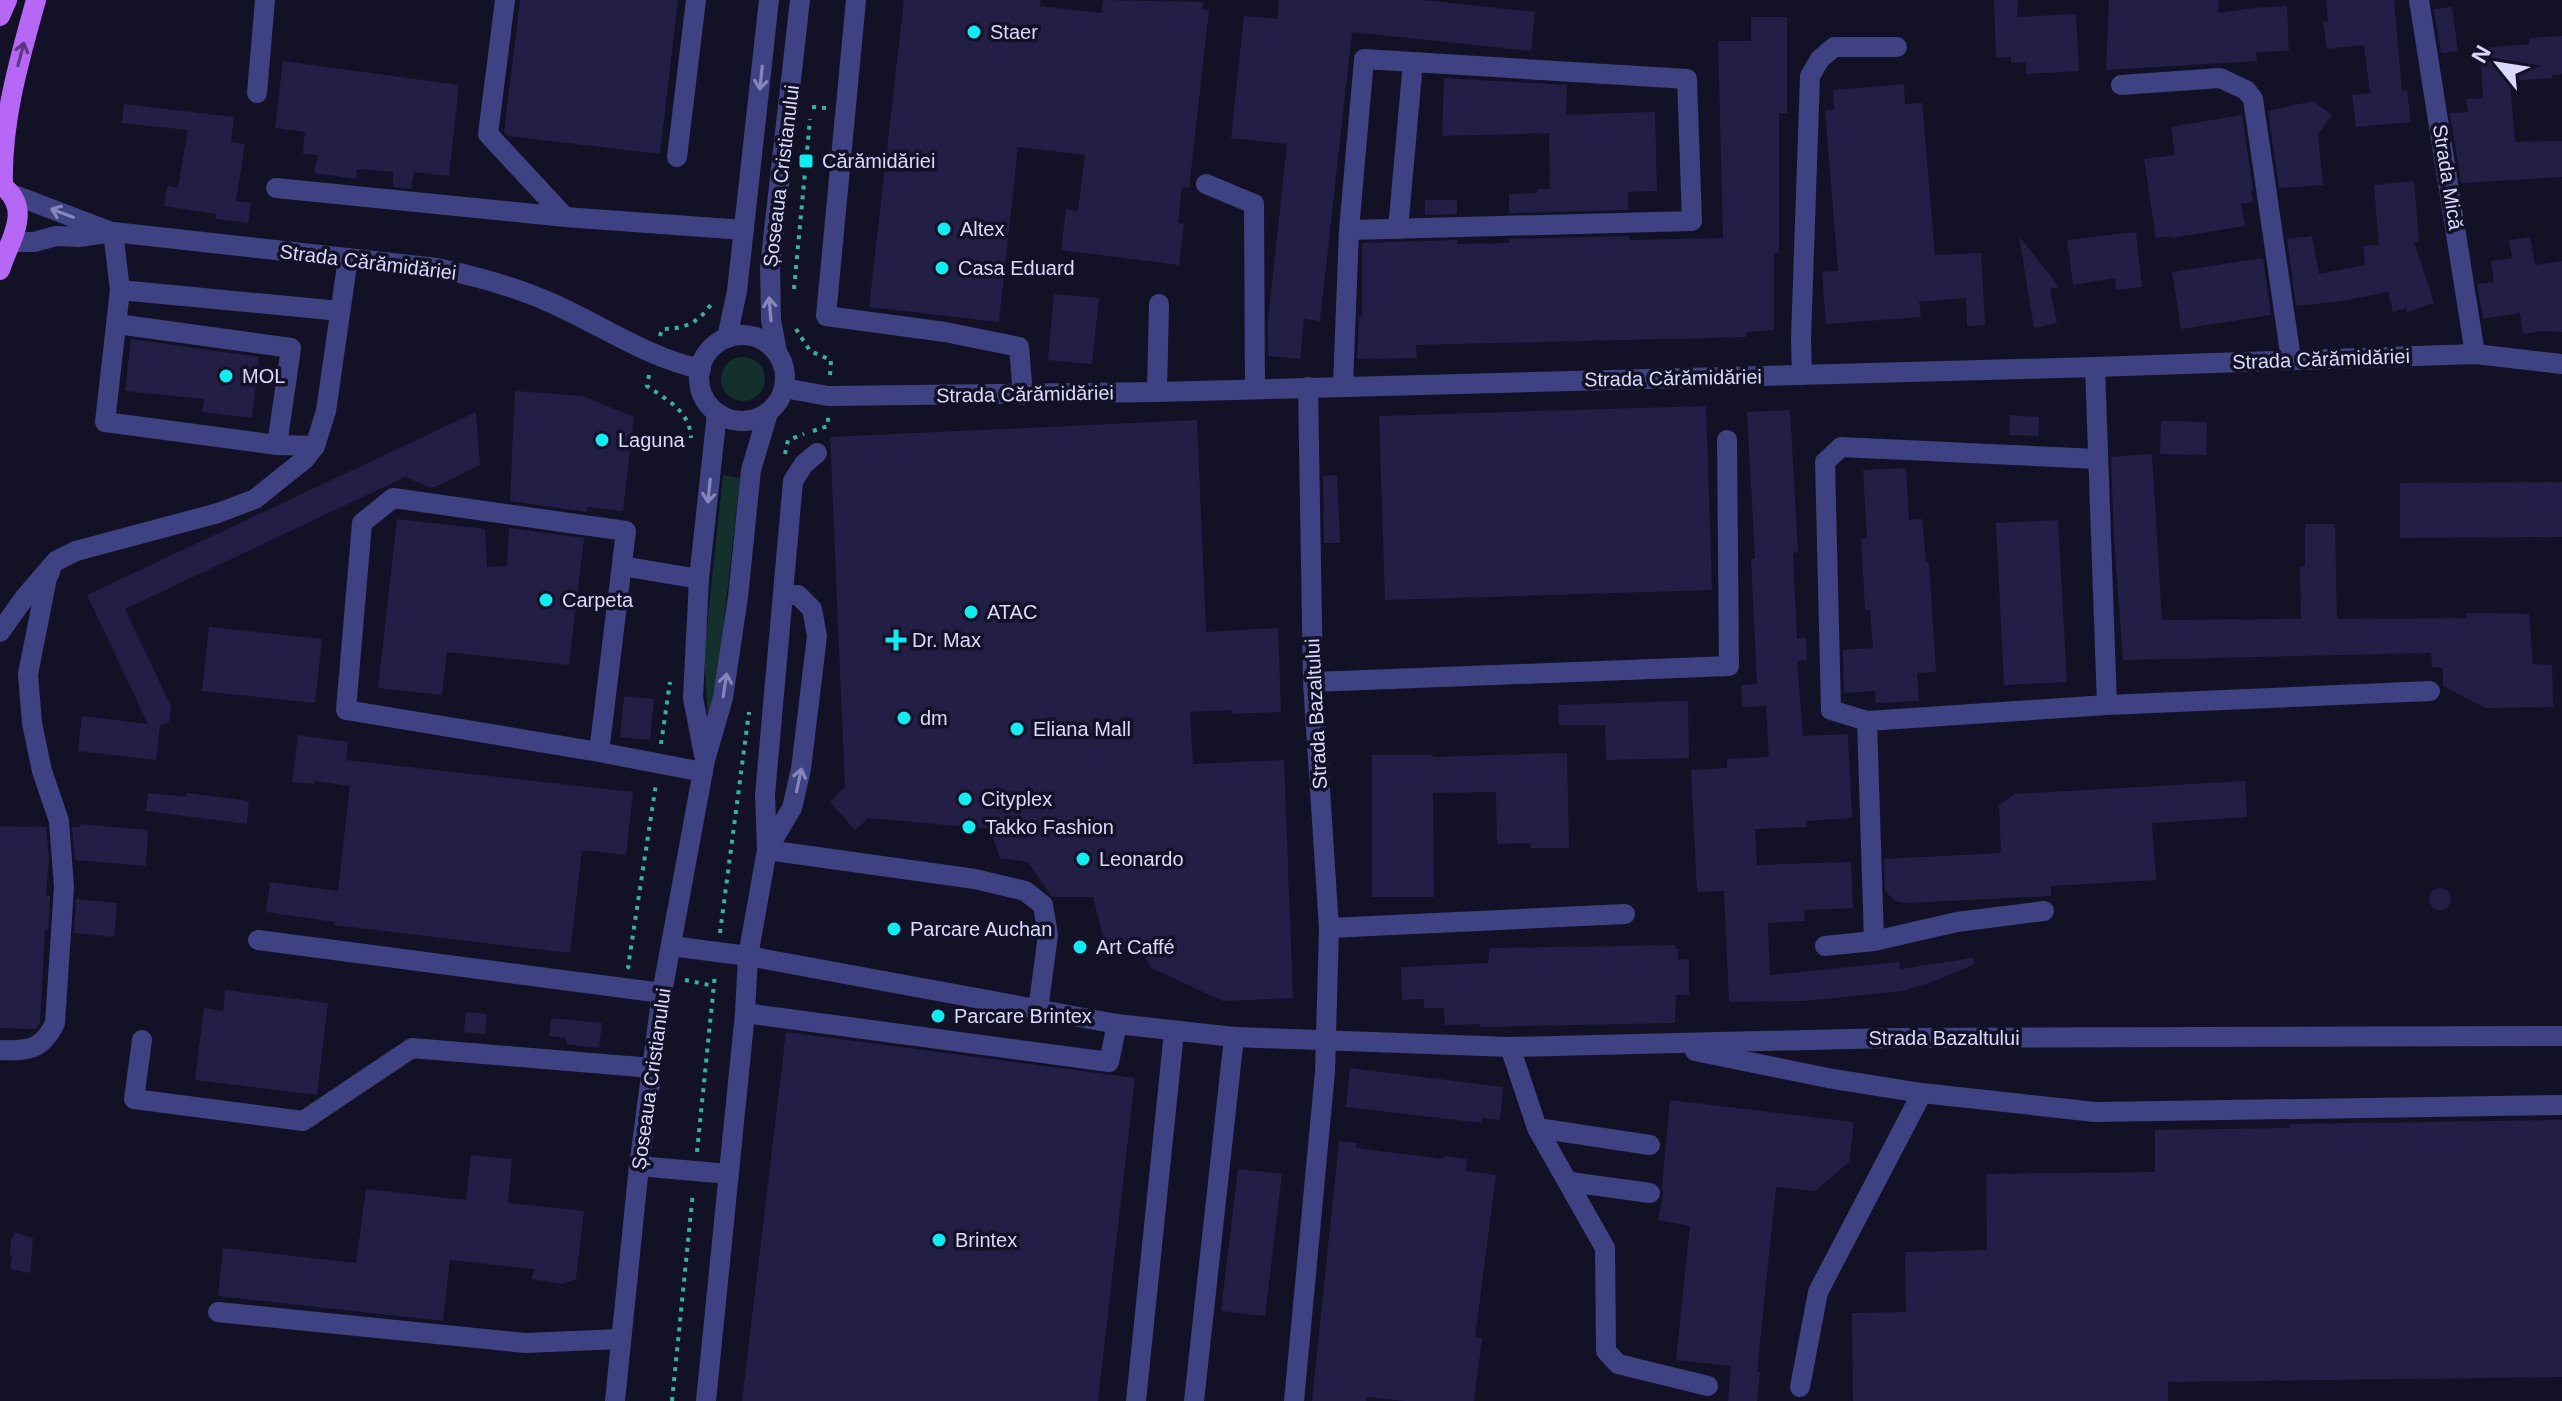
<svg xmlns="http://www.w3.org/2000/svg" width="2562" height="1401" viewBox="0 0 2562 1401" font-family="Arial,sans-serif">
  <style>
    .green { fill: #14302d }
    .building { fill: #231e46 }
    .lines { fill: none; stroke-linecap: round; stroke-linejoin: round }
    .path { stroke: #37b2a2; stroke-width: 4; stroke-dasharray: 4 6; stroke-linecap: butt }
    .minor { stroke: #3f4282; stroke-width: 20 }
    .major { stroke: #b667f6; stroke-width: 20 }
    .oneway { stroke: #5c3884 }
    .oneway2 { stroke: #8586b9 }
    .poi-dot { fill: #11ebf1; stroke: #131126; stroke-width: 3 }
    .labels { text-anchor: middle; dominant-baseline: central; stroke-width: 7; stroke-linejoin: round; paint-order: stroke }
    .poi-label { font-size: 20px; fill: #dad9fd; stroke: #131126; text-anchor: start }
    .street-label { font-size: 20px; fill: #dad9fd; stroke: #131126 }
  </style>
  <rect width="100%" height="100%" fill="#131126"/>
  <g class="green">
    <circle cx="743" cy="379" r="22"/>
    <path d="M723,475L740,478L718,673L708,723L704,654Z"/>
  </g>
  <g class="building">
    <path d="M520,0H678L660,154L508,136L504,132Z"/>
    <path d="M904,0H1041L1040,6L1101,13L1103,0L1203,2L1202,9L1209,10L1189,188L1182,187L1178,223L1184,224L1179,265L1061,250L1066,209L1078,211L1085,155L1018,147L999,322L869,307Z"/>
    <path d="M1279,0H1422L1535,12L1531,51L1352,32L1320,321L1304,319L1300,359L1268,356V320L1287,144L1231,138L1244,16L1277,19Z"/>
    <path d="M1994,0H2018L2017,17L2076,14L2079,71L2026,74V62L2011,63V57L1996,58Z"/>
    <path d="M2109,0H2219L2218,13L2254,8L2287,6L2289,51L2256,52L2257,61L2106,70Z"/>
    <path d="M2326,0H2394L2402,91L2407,90L2411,122L2356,127L2352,95L2370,93L2364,45L2327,49L2323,22L2328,21Z"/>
    <path d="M2452,7L2458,51L2441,53L2434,9Z"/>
    <path d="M1751,17H1787V113H1779V253H1774V330L1746,332V337L1416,345L1417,358L1357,359L1359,317H1362V243L1457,240V244L1509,243V239L1629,236V240L1723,238L1718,41H1751Z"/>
    <path d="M2562,36V74L2552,75V78L2510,81L2515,142L2562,141V177L2461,183L2450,113L2468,112L2466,99L2483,98L2480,48L2529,44V38Z"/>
    <path d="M283,61L459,85L449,176L414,172L411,189L393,187V172L357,169L356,179L314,173L318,155L303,154L305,132L275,128Z"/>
    <path d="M1444,78L1567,85L1566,115L1655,112L1657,191L1628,192V210L1509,213V194L1537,193V189H1550L1549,133L1442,136Z"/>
    <path d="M1904,84L1905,104L1922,103L1935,255L1981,253L1985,325L1967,326L1966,298L1919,302L1921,317L1826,324L1822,272L1838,271L1825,110H1834L1833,90Z"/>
    <path d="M2313,101L2332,115L2318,134L2323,185L2279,188L2268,111Z"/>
    <path d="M124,104L234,117L231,142L245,144L236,201L251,203L248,223L216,219V214L164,206L167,186L178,188L188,130L122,123Z"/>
    <path d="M2242,115L2253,190H2251L2253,202L2241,204L2245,226L2171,238V236L2156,238L2144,159L2175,155L2171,127Z"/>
    <path d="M2414,181L2419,242H2414L2434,303L2407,312L2406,308L2393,312L2388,292L2342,301L2296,306L2287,239L2312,236L2319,274L2365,265L2363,246L2379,245L2374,185Z"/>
    <path d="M1425,200H1457V214L1425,215Z"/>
    <path d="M2136,232L2142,287L2116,290L2115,278L2073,285L2067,240Z"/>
    <path d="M2019,236L2059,287L2050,289L2057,323L2034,328Z"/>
    <path d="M2530,237L2535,265L2562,261V332L2543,331L2523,334L2520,313L2483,319L2477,284L2494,282L2491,261L2512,258L2509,240Z"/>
    <path d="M2263,258L2271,315L2181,329L2172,272Z"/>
    <path d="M1054,294L1099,298L1092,364L1048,360Z"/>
    <path d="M131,339L259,357L252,418L202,412L204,399L125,391Z"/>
    <path d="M515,391L583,396L634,417L623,511L587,507V512L510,501Z"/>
    <path d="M1706,406L1712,590L1385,600L1379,416Z"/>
    <path d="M1790,410L1798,552L1793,553L1797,639L1806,638L1807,660L1797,661L1803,736L1848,734L1852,818L1806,821L1807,827L1755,829L1757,865L1851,862L1853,908L1804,910L1805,921L1768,923L1770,975L1899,962L1900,969L1973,958L1975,964L1927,984L1902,991L1804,1001L1729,1002L1724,891L1697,892L1691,770L1727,768V759L1769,757L1766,706L1742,707L1741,685L1757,684L1751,559H1755L1747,412Z"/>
    <path d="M476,412L480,465L435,487H428L405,477L125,609L171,706L169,722L160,726L156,760L78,751L82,716L148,724L87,595Z"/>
    <path d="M2010,415L2039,417L2038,436L2009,435Z"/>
    <path d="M1197,420L1206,632L1278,628L1281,712L1232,714V710L1190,712L1193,764L1284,760L1293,998L1223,1001L1151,968L1141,951L1106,948L1093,897H1052L1028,862L1000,858L990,829L869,818L855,830L830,802L845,787L830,437Z"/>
    <path d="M2161,421L2207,422L2206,455L2160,454Z"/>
    <path d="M2152,454L2162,620L2301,619L2300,566H2305V524H2335L2337,619L2467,618L2466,613L2529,614L2533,664L2552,665L2553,707L2485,708L2443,686V668L2432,667L2431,653L2123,660L2114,538L2111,457Z"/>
    <path d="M1906,468L1909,520L1922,519L1926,562H1929L1936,672L1917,673L1919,701L1876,703L1875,691L1844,693L1843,650L1873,648L1870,609L1865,610L1861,539L1867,538L1863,470Z"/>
    <path d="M1337,475L1340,543H1324L1323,476Z"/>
    <path d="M2562,482V537L2400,538V483Z"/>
    <path d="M397,519L485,529L487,567L507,566L509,528L584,538L569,665L447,652L442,695L378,688Z"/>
    <path d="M2058,520L2067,682L2004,685L1996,523Z"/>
    <path d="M209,627L322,639L315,703L202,691Z"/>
    <path d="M624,696L654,699L650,740L620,737Z"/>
    <path d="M1688,701L1689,758L1606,760L1605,725H1559L1558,705Z"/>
    <path d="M298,735L348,742L346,760L633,792L626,855L582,850L570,953L334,925L335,922L266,912L270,882L338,891L350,786L314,781V784L292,782Z"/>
    <path d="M1567,753L1569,848H1531V843L1497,844L1496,792L1433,793L1434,897H1372V755H1433V757Z"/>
    <path d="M2245,781L2247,817L2152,823L2156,880L2051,886V896L1906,903L1895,901L1885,891L1884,859L2001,853L1999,805L2015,794Z"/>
    <path d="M148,793L187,797V793L249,801L247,824L146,811Z"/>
    <path d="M80,824L148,830L146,866L75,860L72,827H80Z"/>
    <path d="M0,826L46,827L49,858L46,896H50L48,930H45L40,1022L36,1029L0,1028Z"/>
    <circle cx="2440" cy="899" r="11"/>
    <path d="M76,899L117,903L114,937L74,933Z"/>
    <path d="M1675,945V949H1678V960L1689,959V995H1676L1675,1023L1480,1027V1024L1445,1025L1444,1008H1424V999L1402,1000L1401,967L1488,963L1490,948Z"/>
    <path d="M225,990L328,1003L317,1095L195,1080L204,1008L223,1011Z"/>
    <path d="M466,1012L487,1014L485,1034L464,1032Z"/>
    <path d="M551,1018L602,1023L599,1048L566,1044V1038L549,1036Z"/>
    <path d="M786,1032L1135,1078L1098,1401H742Z"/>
    <path d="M1350,1068L1503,1087L1500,1120L1482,1118V1123L1346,1107Z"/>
    <path d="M1670,1100L1854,1122L1849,1162L1815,1191L1776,1187L1757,1372H1760L1757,1401H1728L1731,1366L1676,1360L1690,1226L1658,1220L1663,1194L1662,1187Z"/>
    <path d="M2562,1120V1377L2168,1382V1401H1853L1852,1313L1906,1312L1905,1252L1987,1250L1986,1174L2155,1172V1130L2290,1128V1124Z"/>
    <path d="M1339,1141L1357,1143L1356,1148L1443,1159L1444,1156L1467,1159L1466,1171L1496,1175L1475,1337L1482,1338L1474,1401H1405L1367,1397L1366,1401H1312Z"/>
    <path d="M471,1155L512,1159L508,1203L584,1211L576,1279L562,1284L532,1279L534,1269L450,1260L443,1321L218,1296L223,1248L356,1263L366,1189L466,1200Z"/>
    <path d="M1238,1169L1282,1174L1265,1316L1221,1311Z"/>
    <path d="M14,1232L33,1238L30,1273L10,1269L12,1256H10L11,1238L13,1237Z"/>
  </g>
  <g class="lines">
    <g class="path">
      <path d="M812,107L827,108"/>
      <path d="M794,289L810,119"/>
      <path d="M796,329L810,351L831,360L830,375"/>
      <path d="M660,336L662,329C686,329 699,322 712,303"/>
      <path d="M649,375L647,386C667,400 690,411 691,438"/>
      <path d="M813,431L828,426V415"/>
      <path d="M785,454L788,440L804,434"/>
      <path d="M661,744L670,682"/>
      <path d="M720,933L749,712"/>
      <path d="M630,968L628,967L656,784"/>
      <path d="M685,980L714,986"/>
      <path d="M697,1152L715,974"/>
      <path d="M672,1401L693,1192"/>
    </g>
    <g class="minor">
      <path d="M505,0L488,134L565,217"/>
      <path d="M856,0L826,316L945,332L1019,347L1023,395"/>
      <path d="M2419,0L2475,354"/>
      <path d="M2121,85L2220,78L2246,90L2253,99L2291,359"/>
      <path d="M257,93L265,0"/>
      <path d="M677,157L696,0"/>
      <path d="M1206,184L1254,204L1255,388"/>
      <path d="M276,188L565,217L744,230"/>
      <path d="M12,194L109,231"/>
      <path d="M1398,229L1413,62"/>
      <path d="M113,232L120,290L105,422L277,445L315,446"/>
      <path d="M12,242H34L56,236L79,237L113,232L437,268C475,276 513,286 549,302C600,324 645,357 701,369"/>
      <path d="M120,290L340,311"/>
      <path d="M117,324L291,348L277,445"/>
      <circle cx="742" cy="378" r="43"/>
      <path d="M727,338L737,291L769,0"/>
      <path d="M777,352L771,320L770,266L800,0"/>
      <path d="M2095,367L2107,705"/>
      <path d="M1802,375L1801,339L1810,76L1820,59L1834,47H1897"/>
      <path d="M1343,385L1349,230L1364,59L1687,79L1692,221L1349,230"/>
      <path d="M784,388L828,396L1157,392L2095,367L2475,354L2562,364"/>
      <path d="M1157,392L1159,304"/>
      <path d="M2097,459L1841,447L1825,462L1831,710L1867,721L2107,705L2430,691"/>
      <path d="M622,566L699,579"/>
      <path d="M783,595H798L812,609L817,636L801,769L792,808L767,850L975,879L1025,891L1043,905L1048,935L1038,1010"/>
      <path d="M0,632L25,597L56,561L76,551L218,513L255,499L305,459L315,446L326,411L348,258"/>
      <path d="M1313,682L1729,666L1727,440"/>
      <path d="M1867,721L1874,941"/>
      <path d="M599,752L626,531L393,498L362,523L346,710L599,752L703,772"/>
      <path d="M704,755L693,698L699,579L717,413"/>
      <path d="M1329,928L1625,914"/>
      <path d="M258,940L662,993"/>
      <path d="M671,946L748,956L1117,1024L1234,1037L1510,1047L1891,1038L2562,1036"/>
      <path d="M1825,946L1874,941L1957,922L2044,911"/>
      <path d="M745,1013L1109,1062L1117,1024"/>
      <path d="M142,1040L134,1099L303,1121L412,1048L652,1068"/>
      <path d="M1510,1047L1537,1128L1605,1248L1606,1351L1618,1364L1708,1386"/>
      <path d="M0,1050C29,1051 42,1050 55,1023L64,887L59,821L42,771L32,723L28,674L47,578L50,572"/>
      <path d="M1695,1051L1828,1078L1922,1093L2095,1112L2562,1105"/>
      <path d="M1537,1128L1650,1145"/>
      <path d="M639,1166L728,1174"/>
      <path d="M1570,1182L1650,1193"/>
      <path d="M218,1312L525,1343L621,1339"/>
      <path d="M1800,1387L1818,1292L1922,1093"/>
      <path d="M615,1401L639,1166L662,993L705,760L723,698L738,597L751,470L768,413"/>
      <path d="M706,1401L745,1013L748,956L767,850L765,795L793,481L804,464L817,453"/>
      <path d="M1136,1401L1174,1032"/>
      <path d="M1194,1401L1234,1037"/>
      <path d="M1294,1401L1325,1072L1329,928L1313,682L1308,387"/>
    </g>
    <g class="major">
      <path d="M0,16L7,0"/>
      <path d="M0,184C35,209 9,240 0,270"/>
      <path d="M3,186C1,122 19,61 36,0"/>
    </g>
  </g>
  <defs><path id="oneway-shaft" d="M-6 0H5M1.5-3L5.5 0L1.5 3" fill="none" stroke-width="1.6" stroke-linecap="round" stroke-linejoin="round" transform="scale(2)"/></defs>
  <use class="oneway" href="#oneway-shaft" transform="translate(21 54) rotate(-75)"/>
  <g class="oneway2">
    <use href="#oneway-shaft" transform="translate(761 78) rotate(96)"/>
    <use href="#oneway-shaft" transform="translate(62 213) rotate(-159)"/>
    <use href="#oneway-shaft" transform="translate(770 309) rotate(-95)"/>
    <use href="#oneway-shaft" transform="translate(709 491) rotate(96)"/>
    <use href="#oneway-shaft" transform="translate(725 685) rotate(-81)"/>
    <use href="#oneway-shaft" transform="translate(799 780) rotate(-78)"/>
  </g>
  <g class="poi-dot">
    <circle cx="974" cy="32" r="8"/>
    <rect x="798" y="153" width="16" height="16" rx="4"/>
    <circle cx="944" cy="229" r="8"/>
    <circle cx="942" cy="268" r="8"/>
    <circle cx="226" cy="376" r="8"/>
    <circle cx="602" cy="440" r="8"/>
    <circle cx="546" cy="600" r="8"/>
    <circle cx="971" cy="612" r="8"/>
    <path d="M892 628h8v8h8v8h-8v8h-8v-8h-8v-8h8z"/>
    <circle cx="904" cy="718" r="8"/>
    <circle cx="1017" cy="729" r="8"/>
    <circle cx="965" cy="799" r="8"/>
    <circle cx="969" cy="827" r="8"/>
    <circle cx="1083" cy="859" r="8"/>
    <circle cx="894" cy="929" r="8"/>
    <circle cx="1080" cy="947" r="8"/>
    <circle cx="938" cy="1016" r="8"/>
    <circle cx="939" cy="1240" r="8"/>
  </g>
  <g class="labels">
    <g class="poi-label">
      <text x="990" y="32">Staer</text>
      <text x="822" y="161">Cărămidăriei</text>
      <text x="960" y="229">Altex</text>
      <text x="958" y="268">Casa Eduard</text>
      <text x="242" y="376">MOL</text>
      <text x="618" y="440">Laguna</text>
      <text x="562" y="600">Carpeta</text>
      <text x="987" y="612">ATAC</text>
      <text x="912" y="640">Dr. Max</text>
      <text x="920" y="718">dm</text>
      <text x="1033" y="729">Eliana Mall</text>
      <text x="981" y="799">Cityplex</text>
      <text x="985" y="827">Takko Fashion</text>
      <text x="1099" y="859">Leonardo</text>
      <text x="910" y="929">Parcare Auchan</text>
      <text x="1096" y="947">Art Caffé</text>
      <text x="954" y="1016">Parcare Brintex</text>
      <text x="955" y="1240">Brintex</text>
    </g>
    <g class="street-label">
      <text transform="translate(781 176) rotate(-83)">Șoseaua Cristianului</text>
      <text transform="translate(2448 177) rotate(81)">Strada Mică</text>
      <text transform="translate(368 262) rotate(7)">Strada Cărămidăriei</text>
      <text transform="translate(2321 359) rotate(-2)">Strada Cărămidăriei</text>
      <text transform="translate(1673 378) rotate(-1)">Strada Cărămidăriei</text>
      <text transform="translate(1025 394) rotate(-1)">Strada Cărămidăriei</text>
      <text transform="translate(1316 714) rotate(-93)">Strada Bazaltului</text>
      <text x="1944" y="1038">Strada Bazaltului</text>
      <text transform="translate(651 1079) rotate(-82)">Șoseaua Cristianului</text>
    </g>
  </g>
  <g transform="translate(2498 64) rotate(300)" stroke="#131126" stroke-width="6" paint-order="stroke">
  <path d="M0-6L14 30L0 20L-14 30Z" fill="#dad9fd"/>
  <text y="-12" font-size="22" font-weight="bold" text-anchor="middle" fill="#dad9fd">N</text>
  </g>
</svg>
